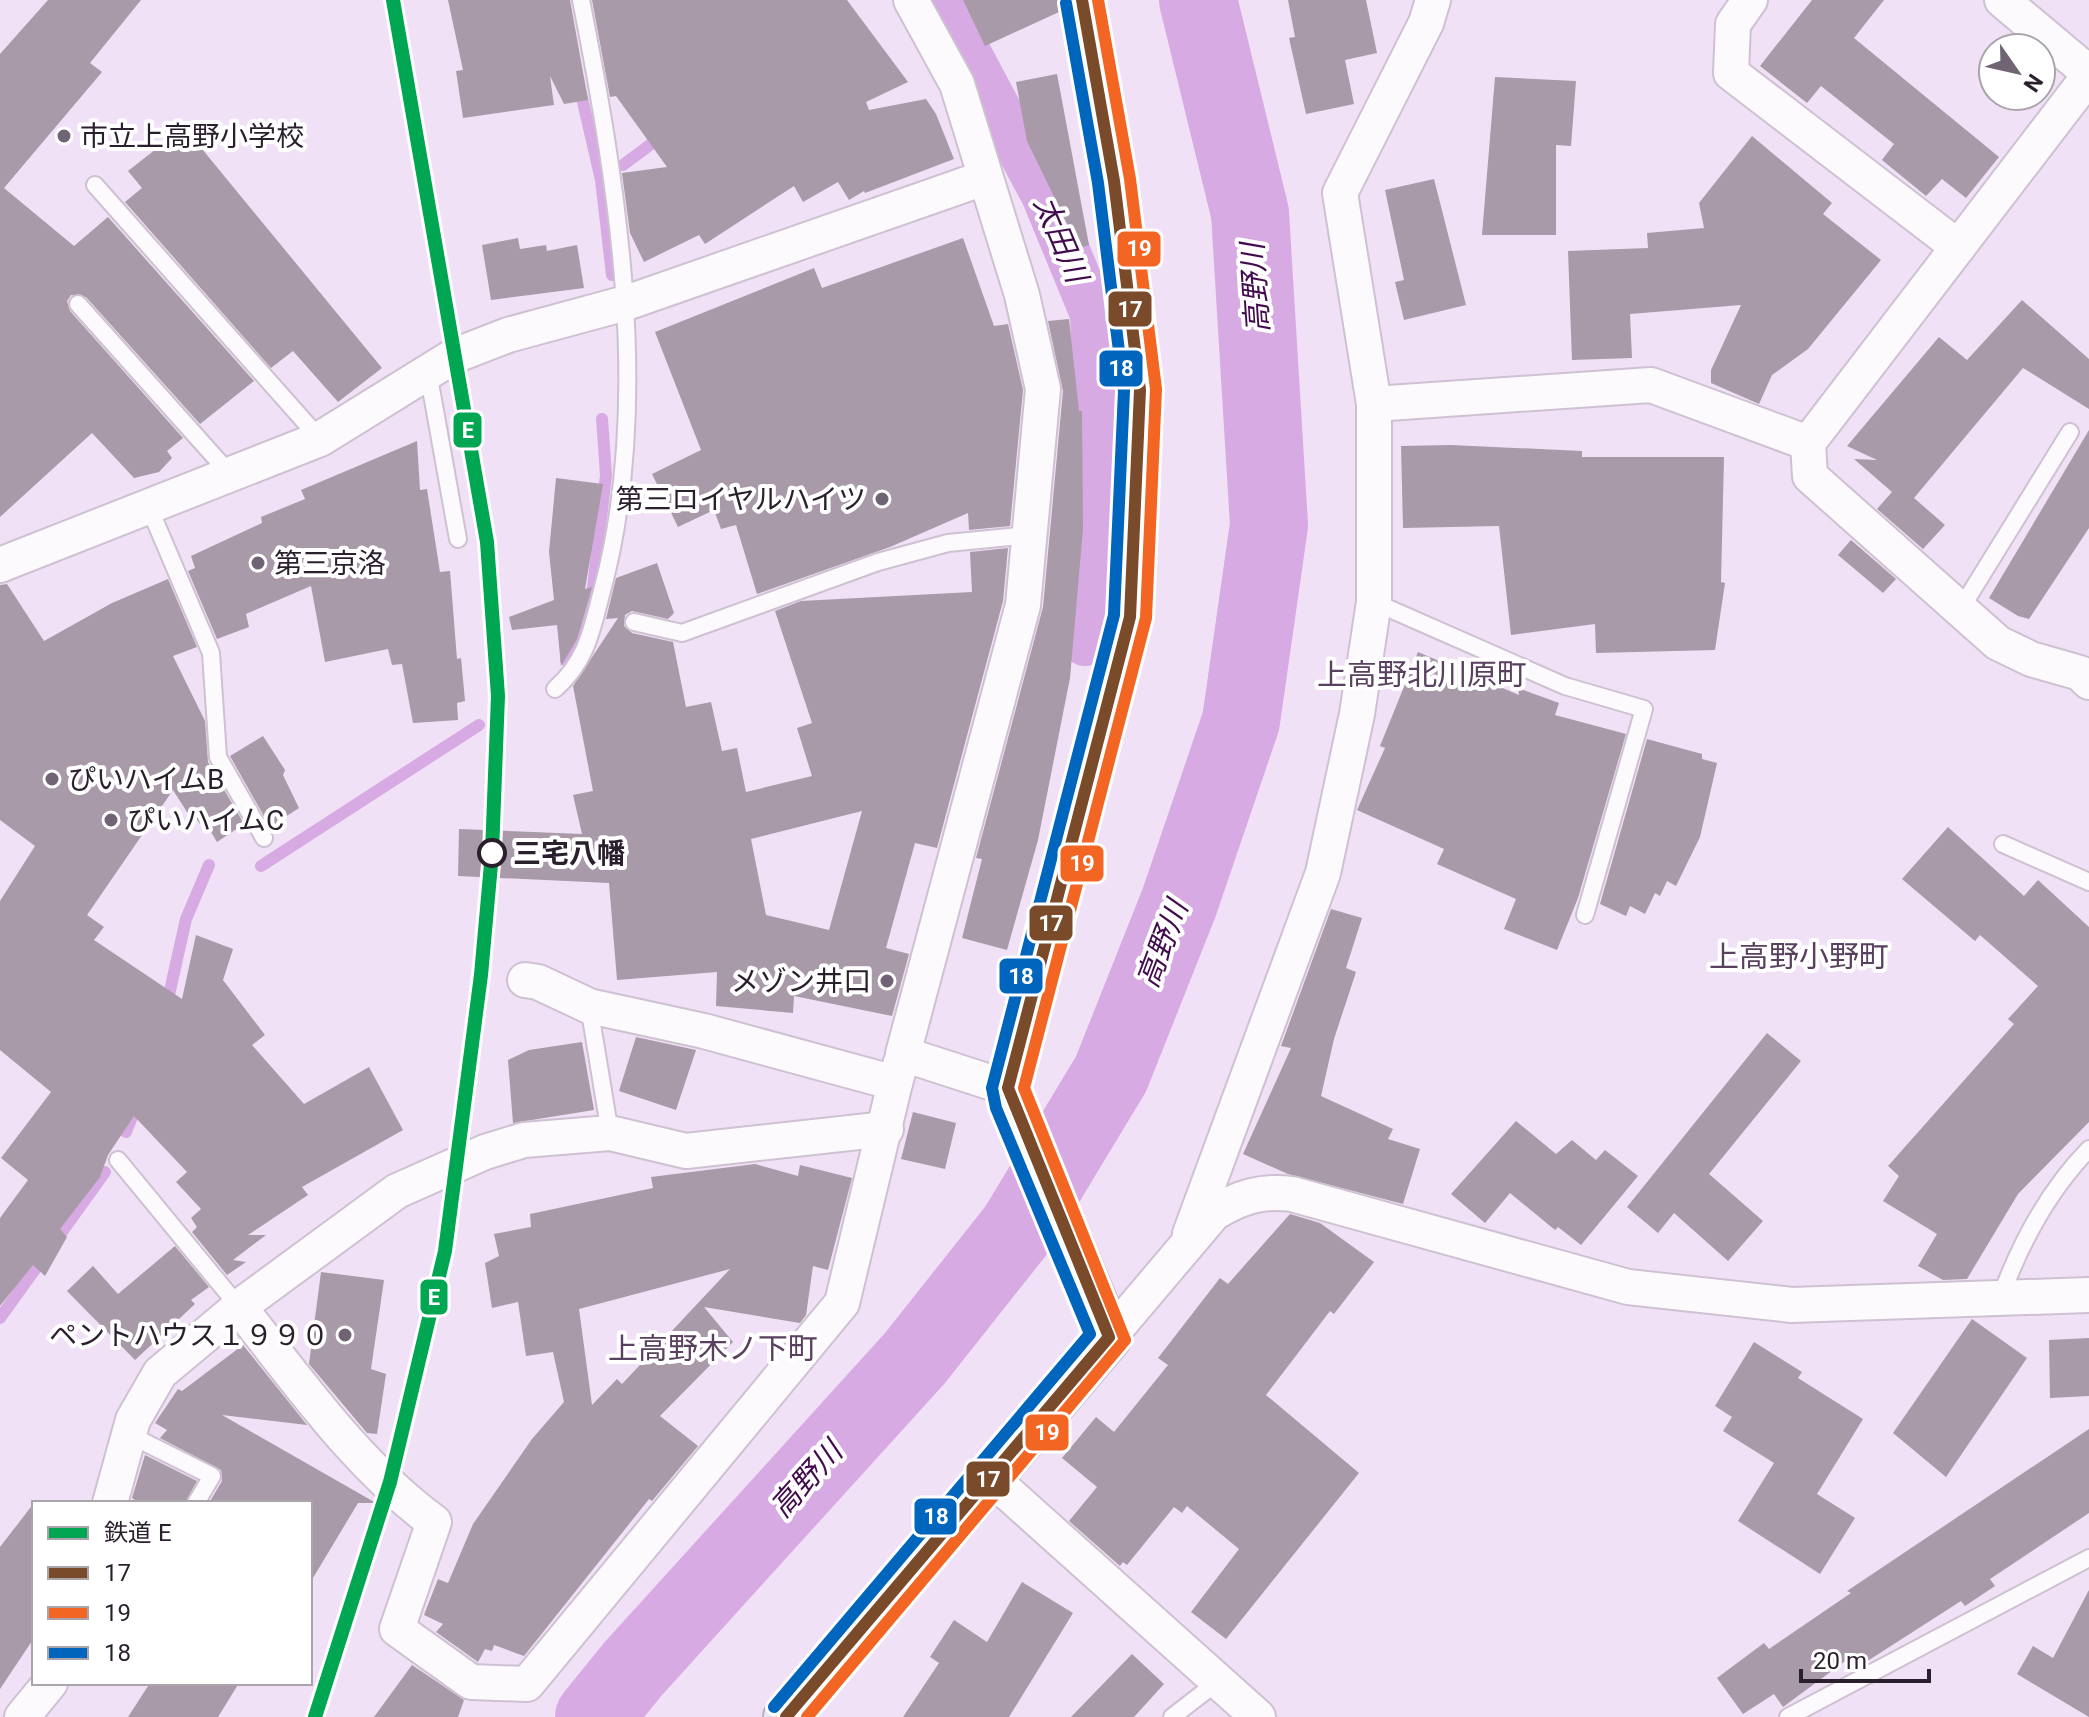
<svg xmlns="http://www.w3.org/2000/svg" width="2089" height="1717" viewBox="0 0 2089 1717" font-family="Roboto,'Noto Sans JP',sans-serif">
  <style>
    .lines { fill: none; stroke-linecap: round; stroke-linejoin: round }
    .stream { stroke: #d7aae3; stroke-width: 12 }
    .canal { stroke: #d7aae3; stroke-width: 46 }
    .river { stroke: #d7aae3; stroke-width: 78 }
    .building { fill: #a89aa8; fill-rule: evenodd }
    .service-casing { stroke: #cec1d1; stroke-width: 20 }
    .minor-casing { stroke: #cec1d1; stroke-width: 38 }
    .trunk-casing { stroke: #b3b1c4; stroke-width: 48 }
    .service { stroke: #fdfafe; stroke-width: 16 }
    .minor { stroke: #fdfafe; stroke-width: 34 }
    .trunk { stroke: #e8e8f2; stroke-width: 44 }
    .bus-1-casing { stroke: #fff; stroke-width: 18 }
    .bus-2-casing { stroke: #fff; stroke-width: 18 }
    .bus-3-casing { stroke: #fff; stroke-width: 18 }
    .bus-1 { stroke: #7a4b2a; stroke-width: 12 }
    .bus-2 { stroke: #f26522; stroke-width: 12 }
    .bus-3 { stroke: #0065bd; stroke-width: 12 }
    .rail-1-casing { stroke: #fff; stroke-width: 20 }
    .rail-1 { stroke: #00a651; stroke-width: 14 }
    .poi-dot { fill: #706373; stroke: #fff; stroke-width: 3 }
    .stop-dot { fill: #fff; stroke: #2a1f2c; stroke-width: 4 }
    .labels { text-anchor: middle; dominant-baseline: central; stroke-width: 8; stroke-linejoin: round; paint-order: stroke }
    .poi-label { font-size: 28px; fill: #2a1f2c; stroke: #fff; text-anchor: start }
    .stop-label { font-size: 28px; font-weight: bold; fill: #2a1f2c; stroke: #fff; text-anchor: start }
    .water-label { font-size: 30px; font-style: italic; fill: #410b4d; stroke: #fff }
    .neighbourhood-label { font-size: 30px; fill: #59405f; stroke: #fff }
    .line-badge { stroke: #fff; stroke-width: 3 }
    .badge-label { font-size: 22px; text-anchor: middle; font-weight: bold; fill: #fff }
  </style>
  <rect width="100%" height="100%" fill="#f1e1f6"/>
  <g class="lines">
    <g class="stream">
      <path d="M579,85L601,180L612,275"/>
      <path d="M623,165L662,136"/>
      <path d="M566,660L591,605L606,475L602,419"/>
      <path d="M261,866L479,725"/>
      <path d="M167,1004L186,919L209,865"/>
      <path d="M126,1132L135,1109"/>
      <path d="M0,1318L105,1172"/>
    </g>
    <path class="canal" d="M940,0L1044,195L1093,314L1100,517L1095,585L1085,643"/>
    <path class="river" d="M594,1717L633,1669L915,1358L1018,1228L1111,1074L1179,903L1241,721L1269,525L1250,213L1198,0"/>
  </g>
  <g class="building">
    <path d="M48,0H141L90,63L102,72L4,188L74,246L108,217L254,381L200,424L86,297L71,295L67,301L70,311L183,438L167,451L172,458L159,472L134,478L92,433L0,517V54Z"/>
    <path d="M448,0H570L588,100L564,104L550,76L554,105L463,118L456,71L463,70Z"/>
    <path d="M592,0H847L908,82L866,102L869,110L926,99L936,114L954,159L865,193L864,191L849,200L838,182L803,202L794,186L705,244L699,235L644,262L630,233L622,173L667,167L616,96L610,97Z"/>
    <path d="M963,0H1058L1059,12L985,46Z"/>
    <path d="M1288,0H1366L1377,53L1345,60L1354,104L1306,114L1289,38L1295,37Z"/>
    <path d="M1812,0H1884L1854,38L1999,157L1966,198L1942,179L1926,196L1882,160L1894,144L1821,86L1807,103L1760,66Z"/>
    <path d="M1057,74L1089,245L1079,248L1027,141L1016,82Z"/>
    <path d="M1495,77L1576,81L1571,146L1556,145V235H1482Z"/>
    <path d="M184,127L382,368L338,402L293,351L271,368L125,202L142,188L128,171Z"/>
    <path d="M1752,136L1832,203L1823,214L1881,260L1808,349L1772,375L1759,404L1711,383V370L1741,305L1630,314L1632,358L1572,360L1568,251L1648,248L1647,233L1704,228L1699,203Z"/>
    <path d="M1434,179L1466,305L1404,320L1395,282L1404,280L1385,190Z"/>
    <path d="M518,238L520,249L546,245L547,251L577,245L584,288L491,300L482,245Z"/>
    <path d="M963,238L994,326L1008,324L1023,390L1010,526L969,530L968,513L890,547L757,594L736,525L721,529L714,510L678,527L652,474L701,450L655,332L814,268L822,288Z"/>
    <path d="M2022,300L2089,359V409L2023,368L1914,498L1945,525L1923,549L1877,509L1892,492L1854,459L1877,460L1847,446L1939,337L1967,360Z"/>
    <path d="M1069,319L1079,411H1082L1083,529L1070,678L1038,840L1007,950L962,938L982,859L976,858L1043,607L1063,391L1048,321Z"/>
    <path d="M2089,430V528L2029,619L2018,616L1989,598Z"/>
    <path d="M417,441L420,490L427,489L440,572L450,571L457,659L461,658L465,701L457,703L458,720L413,723L402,664L392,665L388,649L325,662L311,586L246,614L249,627L217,639L188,571L195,568L191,556L262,523L261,517L305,499L301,490Z"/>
    <path d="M1451,445L1582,451V457H1724L1721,582L1725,583L1715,650L1596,653L1595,624L1511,635L1499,526L1403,528L1401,446Z"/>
    <path d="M556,478L603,484L585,589L592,587L577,639L561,666L557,625L512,630L509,617L554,600L549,552Z"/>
    <path d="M1851,540L1896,579L1883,593L1838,555Z"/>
    <path d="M1008,548L1003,601L937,848L915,843L886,948L909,954L892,1016L794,996L793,1013L716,1006L717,972L617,980L609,883L458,876L459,829L582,834L573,795L593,791L573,686L618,618L606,619L616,578L657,563L674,613L668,619L632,611L625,615L624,626L632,633L673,642L686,707L711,702L722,751L737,748L746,792L812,776L797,728L812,723L775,611L801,601L972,592L970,552ZM862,811L829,930L766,915L751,839Z"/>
    <path d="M168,579L197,647L173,656L205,721L208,762L244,824L217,842L205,822L200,824L191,811L187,812L173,790L87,915L104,927L94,940L182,999L196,935L233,949L223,980L265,1035L252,1045L304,1104L369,1067L403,1130L302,1187L308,1195L248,1235H266L233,1260L246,1262L227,1275L192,1232L197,1227L191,1218L201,1209L176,1182L187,1172L134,1116L108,1155L100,1177L60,1229L67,1237L45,1276L33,1265L0,1306V1218L28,1180L1,1158L51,1092L0,1050V901L35,846L0,820V585L7,584L44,641L112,603Z"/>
    <path d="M1418,652L1519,695L1518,688L1559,703L1555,715L1626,734L1578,898L1557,950L1504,929L1516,899L1437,864L1444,849L1357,810L1385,748L1380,746Z"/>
    <path d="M263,736L285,770L283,775L299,808L270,827L230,756Z"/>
    <path d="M1647,739L1702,754V759L1717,763L1700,837L1676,886L1667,881L1660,896L1655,893L1645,914L1630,906L1626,916L1600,904Z"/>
    <path d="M1948,827L2024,896L2038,880L2089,927V1122L2018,1194L1967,1279L1943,1280L1918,1266L1937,1234L1883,1201L1899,1176L1888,1166L2014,1024L2008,1019L2038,986L1980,935L1975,941L1902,879Z"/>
    <path d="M1331,909L1362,918L1346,968L1356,972L1334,1039L1321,1096L1393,1129L1388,1139L1420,1149L1403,1204L1288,1174L1243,1154L1291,1048L1281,1046Z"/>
    <path d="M1767,1033L1801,1061L1709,1174L1763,1221L1728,1261L1674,1213L1658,1233L1627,1207Z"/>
    <path d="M636,1037L696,1050L676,1110L619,1091Z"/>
    <path d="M582,1042L594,1110L513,1123L508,1060L529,1050Z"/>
    <path d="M913,1112L956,1123L945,1169L901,1159Z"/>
    <path d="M1516,1121L1556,1154L1572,1140L1596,1160L1605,1150L1638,1176L1581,1245L1558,1227L1555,1230L1510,1193L1485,1223L1451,1194Z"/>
    <path d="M755,1164L798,1176L800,1165L852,1178L828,1270L813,1266L806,1315L800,1323L704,1307L733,1342L660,1416L698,1446L652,1501L649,1499L524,1656L494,1645L492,1651L485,1649L478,1662L436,1632L443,1624L424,1615L438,1579L448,1583L473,1524L532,1439L564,1402L553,1352L526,1356L518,1302L492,1308L485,1263L499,1256L494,1234L531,1227L530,1214L653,1188L651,1177ZM730,1269L622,1384L617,1379L592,1405L579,1309Z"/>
    <path d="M1290,1214L1320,1223L1374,1262L1334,1314L1330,1311L1266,1395L1359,1473L1226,1639L1191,1612L1239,1549L1187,1506L1182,1513L1174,1507L1127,1565L1123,1562L1120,1566L1069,1521L1097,1487L1062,1458L1096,1417L1114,1432L1168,1365L1158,1358L1220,1278L1228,1284Z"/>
    <path d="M175,1246L209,1287L191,1300L195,1304L135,1360L67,1291L93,1266L118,1294Z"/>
    <path d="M321,1272L384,1280L371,1369L386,1374L377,1434L367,1433L309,1364Z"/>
    <path d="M1972,1319L2027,1358L1946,1477L1893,1433Z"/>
    <path d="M2089,1338V1396L2050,1398L2049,1340Z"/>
    <path d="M1754,1342L1802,1372L1798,1378L1863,1419L1817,1494L1855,1518L1820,1574L1738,1521L1774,1463L1723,1431L1732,1417L1715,1406Z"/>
    <path d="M243,1345L307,1425L222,1415L376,1503H358L310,1583V1503H209L222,1481L221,1470L160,1438L167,1430L155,1423L178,1389L182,1391Z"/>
    <path d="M2089,1429V1513L1990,1579L1995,1586L1965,1606L1961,1601L1855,1669L1848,1659L1783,1707L1774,1694L1743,1714L1717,1678L1764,1643L1769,1649L1851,1593L1847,1591Z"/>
    <path d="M145,1455L197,1481L185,1503H140L132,1498Z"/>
    <path d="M34,1503V1638L0,1689V1547Z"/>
    <path d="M1022,1582L1073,1613L1009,1717H903L939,1663L930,1657L954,1620L987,1642Z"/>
    <path d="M2089,1590V1717L2017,1674L2033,1646L2053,1658Z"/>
    <path d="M1132,1654L1164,1684L1134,1717H1071Z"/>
    <path d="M412,1665L464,1700L458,1717H374Z"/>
    <path d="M150,1683H239L218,1717H128Z"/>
  </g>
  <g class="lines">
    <defs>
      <g id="service">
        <path d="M95,185L320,439"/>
        <path d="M78,304L230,474"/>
        <path d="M428,372L458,539"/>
        <path d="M149,507L211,653L218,757L264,838"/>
        <path d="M1374,602L1565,686L1644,709L1585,915"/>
        <path d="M1960,610L2070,432"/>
        <path d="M634,622L682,633L878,562L948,543L1029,535"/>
        <path d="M555,689C588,660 592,628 603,587C652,401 618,187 581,0"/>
        <path d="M2003,844L2089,882"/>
        <path d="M589,1006L610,1133"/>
        <path d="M118,1160L239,1307"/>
        <path d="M2001,1296C2021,1242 2049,1190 2089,1149"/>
        <path d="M128,1434L212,1476L196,1503"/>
        <path d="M1172,1717L1216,1683"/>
        <path d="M1788,1717L2089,1558"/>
      </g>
      <g id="minor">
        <path d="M911,0L957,84L1022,295L1043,389L1023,605L903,1054L1008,1088"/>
        <path d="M1433,0L1426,23L1340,193L1374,404L1651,385L1808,443"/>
        <path d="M1750,0L1733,24L1731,73L1958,247"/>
        <path d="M2002,0L2089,73"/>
        <path d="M2089,76L1808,443L1810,476L1998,643L2031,659L2080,673L2089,682"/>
        <path d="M0,565L320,439L454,356L508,335L626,303L984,178"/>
        <path d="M525,980L538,982L589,1006L704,1031L895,1083L901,1062"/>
        <path d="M1190,1234L1323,873L1357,714L1374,602V404"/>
        <path d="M239,1307C299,1382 356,1465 434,1522L397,1629L471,1682L527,1684L842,1303L895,1083"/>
        <path d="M1109,1337L1214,1213C1240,1197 1262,1190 1292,1194L1628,1287L1792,1305L2089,1295"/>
        <path d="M989,1476L1258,1717"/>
        <path d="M110,1503L133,1420L160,1373L239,1307L397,1191L485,1152L524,1140L610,1133L686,1151L886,1129"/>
        <path d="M22,1717L50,1683"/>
      </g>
      <path id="trunk" d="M786,1717L1109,1337L1011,1102L1008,1088L1130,617L1140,390L1114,181L1082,0"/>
    </defs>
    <use href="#service" class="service-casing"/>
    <use href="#minor" class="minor-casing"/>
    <use href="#trunk" class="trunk-casing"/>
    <use href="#service" class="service"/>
    <use href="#minor" class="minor"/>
    <use href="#trunk" class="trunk"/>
    <defs>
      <path id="bus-1" d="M786,1717L1109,1337L1008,1088L1130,617L1140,390L1114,181L1082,0"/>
      <path id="bus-2" d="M807,1717L1125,1340L1024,1088L1146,618L1156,389L1130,179L1098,0"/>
      <path id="bus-3" d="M774,1707L1090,1334L996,1108L992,1088L1114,615L1124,391L1098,183L1066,3"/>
    </defs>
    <use href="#bus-1" class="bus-1-casing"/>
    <use href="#bus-2" class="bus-2-casing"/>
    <use href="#bus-3" class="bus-3-casing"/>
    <use href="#bus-1" class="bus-1"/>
    <use href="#bus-2" class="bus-2"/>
    <use href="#bus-3" class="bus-3"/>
    <defs>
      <path id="rail-1" d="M315,1717L390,1482L445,1251L481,975L492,853L498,696L487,542L393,0"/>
    </defs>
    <use href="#rail-1" class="rail-1-casing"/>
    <use href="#rail-1" class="rail-1"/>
  </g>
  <g class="poi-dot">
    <circle cx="64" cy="136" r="8"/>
    <circle cx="882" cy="499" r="8"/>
    <circle cx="258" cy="563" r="8"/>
    <circle cx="52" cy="779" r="8"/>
    <circle cx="111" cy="820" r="8"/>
    <circle cx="887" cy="981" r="8"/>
    <circle cx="345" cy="1335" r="8"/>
  </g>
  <circle class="stop-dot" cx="492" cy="853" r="13"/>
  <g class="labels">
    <g class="poi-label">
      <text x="80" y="136">市立上高野小学校</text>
      <text x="866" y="499" text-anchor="end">第三ロイヤルハイツ</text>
      <text x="274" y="563">第三京洛</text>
      <text x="68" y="779">ぴいハイムB</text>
      <text x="127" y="820">ぴいハイムC</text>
      <text x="871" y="981" text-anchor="end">メゾン井口</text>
      <text x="329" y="1335" text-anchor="end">ペントハウス１９９０</text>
    </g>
    <g class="stop-label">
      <text x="513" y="853">三宅八幡</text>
    </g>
    <g class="water-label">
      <text transform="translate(1061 239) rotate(67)">太田川</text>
      <text transform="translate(1255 288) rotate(-94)">高野川</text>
      <text transform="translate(1162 944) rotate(-69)">高野川</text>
      <text transform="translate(806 1479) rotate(-48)">高野川</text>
    </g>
    <g class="neighbourhood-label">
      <text x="1422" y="674">上高野北川原町</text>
      <text x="1799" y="956">上高野小野町</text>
      <text x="713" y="1348">上高野木ノ下町</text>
    </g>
  </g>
  <g class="line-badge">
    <rect x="1116" y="230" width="46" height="38" rx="8" fill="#f26522"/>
    <rect x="1107" y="290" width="46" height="38" rx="8" fill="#7a4b2a"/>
    <rect x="1098" y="349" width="46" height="39" rx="8" fill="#0065bd"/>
    <rect x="452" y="411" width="31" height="38" rx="8" fill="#00a651"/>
    <rect x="1059" y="844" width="46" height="39" rx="8" fill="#f26522"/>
    <rect x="1028" y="904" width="46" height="38" rx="8" fill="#7a4b2a"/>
    <rect x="998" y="957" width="46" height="38" rx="8" fill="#0065bd"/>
    <rect x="419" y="1278" width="30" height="38" rx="8" fill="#00a651"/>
    <rect x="1024" y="1413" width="46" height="39" rx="8" fill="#f26522"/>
    <rect x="965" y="1460" width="46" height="38" rx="8" fill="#7a4b2a"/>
    <rect x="913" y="1497" width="45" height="39" rx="8" fill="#0065bd"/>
  </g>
  <g class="badge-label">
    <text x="1139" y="256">19</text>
    <text x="1130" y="317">17</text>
    <text x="1121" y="376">18</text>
    <text x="468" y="438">E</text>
    <text x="1082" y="871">19</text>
    <text x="1051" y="931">17</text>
    <text x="1021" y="984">18</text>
    <text x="434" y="1305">E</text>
    <text x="1047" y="1440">19</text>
    <text x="988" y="1487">17</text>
    <text x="936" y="1524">18</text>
  </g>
  <rect x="32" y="1501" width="280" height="184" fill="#ffffff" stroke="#aaa5ab" stroke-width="2"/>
  <rect x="48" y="1527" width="40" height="12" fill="#00a651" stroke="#aaa5ab" stroke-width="2"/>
  <text x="104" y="1541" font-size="24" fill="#2a1f2c">鉄道 E</text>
  <rect x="48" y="1567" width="40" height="12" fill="#7a4b2a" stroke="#aaa5ab" stroke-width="2"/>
  <text x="104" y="1581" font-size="24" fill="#2a1f2c">17</text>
  <rect x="48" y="1607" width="40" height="12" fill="#f26522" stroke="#aaa5ab" stroke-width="2"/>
  <text x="104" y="1621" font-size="24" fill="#2a1f2c">19</text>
  <rect x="48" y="1647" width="40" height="12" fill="#0065bd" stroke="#aaa5ab" stroke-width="2"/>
  <text x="104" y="1661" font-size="24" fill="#2a1f2c">18</text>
  <g transform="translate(2017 72) rotate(124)"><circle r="38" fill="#ffffff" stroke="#aaa5ab" stroke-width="2"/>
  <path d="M0-6L14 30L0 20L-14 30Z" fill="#706373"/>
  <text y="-12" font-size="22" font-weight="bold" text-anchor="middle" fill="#2a1f2c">N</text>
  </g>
  <path d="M1801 1669v12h128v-12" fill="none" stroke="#2a1f2c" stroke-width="4"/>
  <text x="1813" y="1669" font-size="24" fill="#2a1f2c" stroke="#ffffff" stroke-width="6" paint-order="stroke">20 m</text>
</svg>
